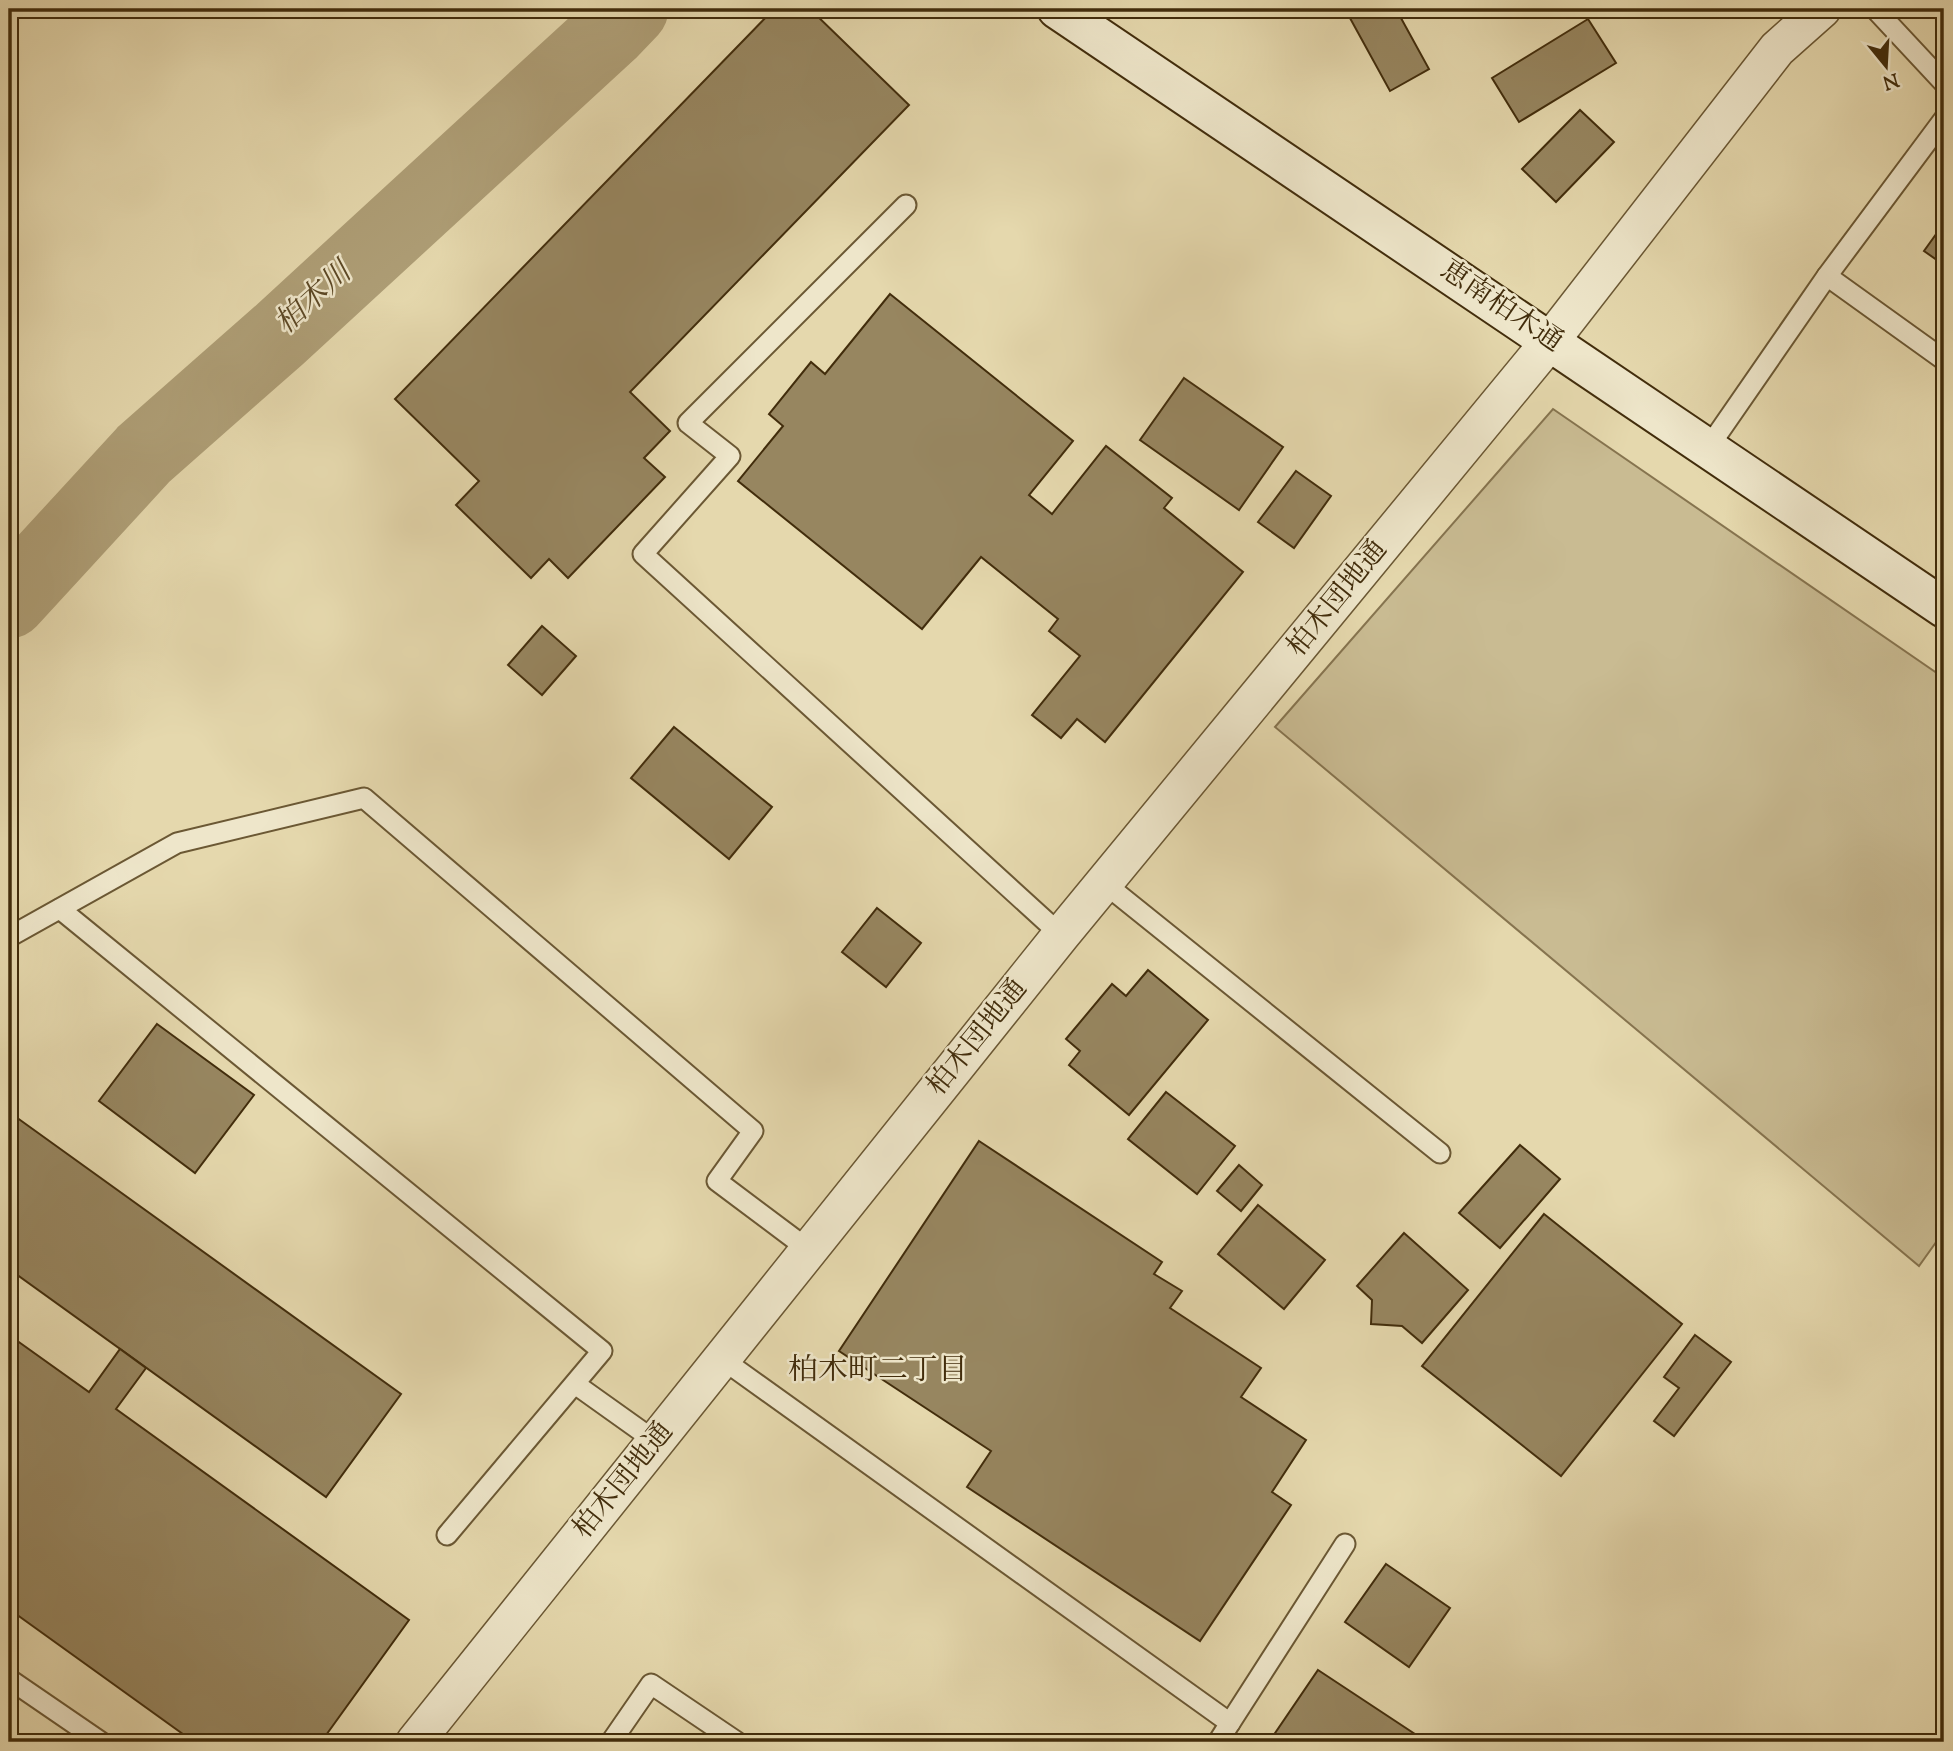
<svg xmlns="http://www.w3.org/2000/svg" width="1953" height="1751" viewBox="0 0 1953 1751" font-family="'Sorts Mill Goudy','Noto Serif JP',serif">
  <style>
    .green { fill: #c9bb92; stroke: #86744f; stroke-width: 2 }
    .lines { fill: none; stroke-linecap: round; stroke-linejoin: round }
    .river { stroke: #ae9e76; stroke-width: 75 }
    .building { fill: #978660; stroke: #422d0c; stroke-width: 2 }
    .lane-casing { stroke: #6b5834; stroke-width: 23 }
    .street-casing { stroke: #6b5834; stroke-width: 40 }
    .secondary-casing { stroke: #422d0c; stroke-width: 42 }
    .lane { stroke: #eee6ca; stroke-width: 19 }
    .street { stroke: #eee6ca; stroke-width: 37 }
    .secondary { stroke: #eee6ca; stroke-width: 38 }
    .labels { text-anchor: middle; dominant-baseline: central; stroke-width: 5; stroke-linejoin: round; paint-order: stroke }
    .street-label { font-size: 28px; fill: #422d0c; stroke: #eee6ca }
    .water-label { font-size: 30px; font-style: italic; fill: #5d4926; stroke: #eee6ca }
    .neighbourhood-label { font-size: 30px; fill: #422d0c; stroke: #eee6ca }
  </style>
  <rect width="100%" height="100%" fill="#e5d8ad"/>
  <filter id="stains"><feTurbulence type="fractalNoise" baseFrequency=".00286" numOctaves="4"/><feColorMatrix values="0 0 0 0 .2 0 0 0 0 .09 0 0 0 0 .02 0 0 0 .5 -.17"/></filter>
  <radialGradient id="worn" r=".72"><stop offset=".6" stop-color="#630" stop-opacity="0"/><stop offset="1" stop-color="#630" stop-opacity=".3"/></radialGradient>
  <path class="green" d="M1553,409L1944,678V1231L1919,1266L1275,727Z"/>
  <g class="lines">
    <path class="river" d="M9,601L144,454L278,336L609,32L631,9"/>
  </g>
  <g class="building">
    <path d="M774,9H810L909,105L630,392L670,431L644,458L665,477L568,578L549,559L531,578L456,505L479,481L395,399Z"/>
    <path d="M1345,9H1396L1429,69L1390,91Z"/>
    <path d="M1588,19L1616,63L1519,122L1492,78Z"/>
    <path d="M1580,110L1614,142L1556,202L1522,169Z"/>
    <path d="M1944,223V265L1924,251Z"/>
    <path d="M890,294L1073,441L1029,495L1052,514L1106,446L1172,498L1164,508L1243,572L1105,742L1077,719L1061,738L1032,715L1080,656L1049,631L1058,619L981,557L922,629L738,481L783,426L769,414L811,362L825,374Z"/>
    <path d="M1184,378L1283,447L1239,510L1140,440Z"/>
    <path d="M1296,471L1331,496L1294,548L1258,522Z"/>
    <path d="M542,626L576,656L542,695L508,665Z"/>
    <path d="M674,727L772,807L729,859L631,778Z"/>
    <path d="M877,908L921,943L886,987L842,952Z"/>
    <path d="M1148,970L1208,1020L1129,1115L1069,1065L1080,1051L1066,1039L1112,984L1126,996Z"/>
    <path d="M157,1024L254,1095L195,1173L99,1101Z"/>
    <path d="M1166,1092L1235,1146L1197,1194L1128,1139Z"/>
    <path d="M9,1112L401,1394L326,1497L9,1269Z"/>
    <path d="M979,1141L1162,1262L1154,1274L1182,1291L1170,1308L1261,1368L1241,1397L1306,1440L1272,1492L1291,1505L1200,1641L967,1487L991,1451L839,1351Z"/>
    <path d="M1520,1145L1560,1179L1500,1248L1459,1213Z"/>
    <path d="M1239,1165L1262,1185L1241,1211L1217,1191Z"/>
    <path d="M1258,1205L1325,1260L1284,1309L1218,1254Z"/>
    <path d="M1544,1214L1682,1324L1561,1476L1422,1366Z"/>
    <path d="M1404,1233L1468,1290L1422,1343L1402,1326L1371,1324L1372,1300L1357,1286Z"/>
    <path d="M9,1335L89,1392L120,1349L146,1368L116,1409L409,1620L321,1742H194L9,1609Z"/>
    <path d="M1695,1335L1731,1362L1674,1436L1654,1421L1679,1388L1664,1377Z"/>
    <path d="M1386,1564L1450,1608L1409,1667L1345,1622Z"/>
    <path d="M1318,1670L1427,1742H1269Z"/>
  </g>
  <g class="lines">
    <defs>
      <g id="lane">
        <path d="M1875,9L1944,83"/>
        <path d="M906,205L688,423L730,456L643,554L1061,935"/>
        <path d="M1827,276L1944,119"/>
        <path d="M1708,448L1827,276L1944,360"/>
        <path d="M1104,883L1440,1153"/>
        <path d="M60,909L602,1351L447,1535"/>
        <path d="M9,937L177,843L364,798L753,1131L717,1181L809,1250"/>
        <path d="M722,1359L1230,1723L1218,1742"/>
        <path d="M575,1384L655,1441"/>
        <path d="M9,1679L101,1742"/>
        <path d="M1230,1723L1345,1544"/>
        <path d="M611,1742L651,1684L737,1742"/>
      </g>
      <path id="street" d="M415,1742L1061,935L1551,340L1777,49L1822,9"/>
      <path id="secondary" d="M1057,9L1944,608"/>
    </defs>
    <use href="#lane" class="lane-casing"/>
    <use href="#street" class="street-casing"/>
    <use href="#secondary" class="secondary-casing"/>
    <use href="#lane" class="lane"/>
    <use href="#street" class="street"/>
    <use href="#secondary" class="secondary"/>
  </g>
  <g class="labels">
    <g class="street-label">
      <text transform="translate(1501 307) rotate(34)">恵南柏木通</text>
      <text transform="translate(1338 599) rotate(-51)">柏木団地通</text>
      <text transform="translate(978 1038) rotate(-51)">柏木団地通</text>
      <text transform="translate(624 1481) rotate(-51)">柏木団地通</text>
    </g>
    <g class="water-label">
      <text transform="translate(314 299) rotate(-42)">柏木川</text>
    </g>
    <g class="neighbourhood-label">
      <text x="878" y="1371">柏木町二丁目</text>
    </g>
  </g>
  <rect width="1953" height="1751" fill="none" stroke="#e5d8ad" stroke-width="35"/>
  <rect x="10" y="10" width="1932" height="1730" fill="none" stroke="#422d0c" stroke-width="3.5"/>
  <rect x="18" y="18" width="1918" height="1716" fill="none" stroke="#422d0c" stroke-width="2"/>
  <g transform="translate(1886 66) rotate(162)" stroke="#eee6ca" stroke-width="5" paint-order="stroke">
  <path d="M0-5L12 26L0 18L-12 26Z" fill="#422d0c"/>
  <text y="-10" font-size="19" font-weight="bold" text-anchor="middle" fill="#422d0c">N</text>
  </g>
  <rect width="100%" height="100%" filter="url(#stains)"/>
  <rect width="100%" height="100%" fill="url(#worn)"/>
</svg>
